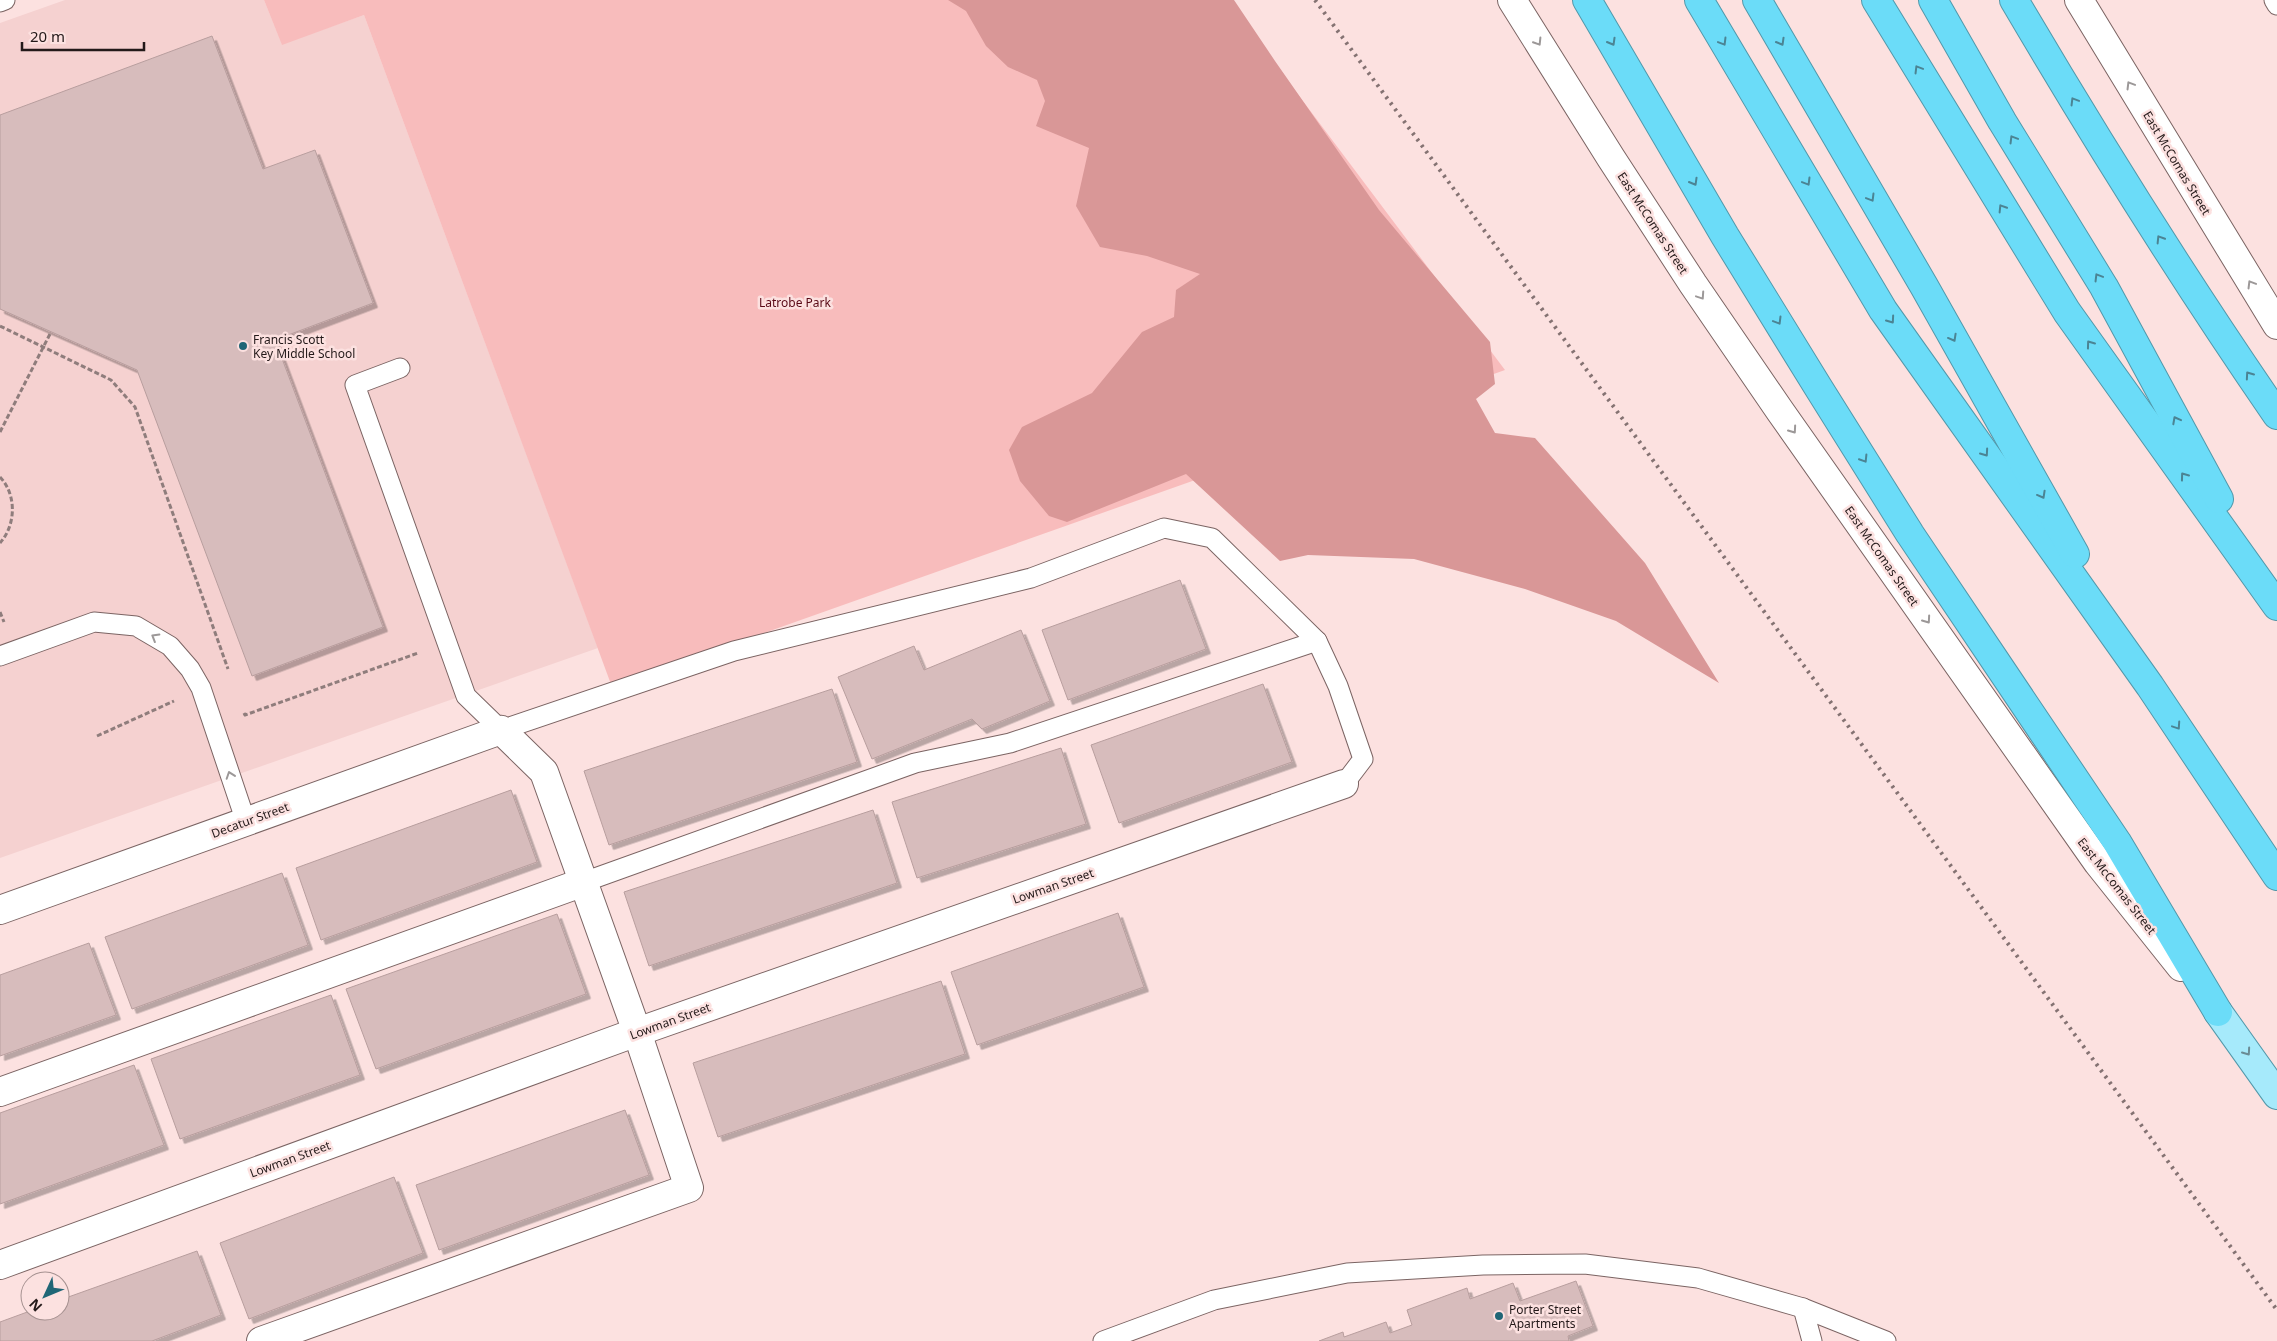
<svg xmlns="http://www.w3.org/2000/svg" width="2277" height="1341" viewBox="0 0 2277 1341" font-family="'Noto Sans',sans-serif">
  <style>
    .built { fill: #f5d1d0 }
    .green { fill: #f8bcbc }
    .forest { fill: #d99797 }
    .building { fill: #d7bcbc; stroke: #b89e9e; filter: url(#shadow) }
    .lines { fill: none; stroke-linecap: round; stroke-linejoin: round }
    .lane-casing { stroke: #7b6463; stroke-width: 21 }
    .street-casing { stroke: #7b6463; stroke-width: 30 }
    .secondary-casing { stroke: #7b6463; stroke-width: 30 }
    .primary-casing { stroke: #5298aa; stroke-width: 30 }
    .highway-casing { stroke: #5298aa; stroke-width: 30 }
    .path { stroke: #8f7d7c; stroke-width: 3; stroke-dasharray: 5 2.5; stroke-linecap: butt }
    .lane { stroke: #fff; stroke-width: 19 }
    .street { stroke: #fff; stroke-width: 28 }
    .secondary { stroke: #fff; stroke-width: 28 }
    .primary { stroke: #a6eafb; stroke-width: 28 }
    .highway { stroke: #6bdcf8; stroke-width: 28 }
    .rail { stroke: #847272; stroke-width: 4; stroke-dasharray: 2.5 5; stroke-linecap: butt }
    .oneway { stroke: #9c9898 }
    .oneway2 { stroke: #4b8494 }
    .oneway3 { stroke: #6b8c95 }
    .poi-dot { fill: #206676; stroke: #fce1e0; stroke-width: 2 }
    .labels { text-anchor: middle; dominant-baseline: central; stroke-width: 5; stroke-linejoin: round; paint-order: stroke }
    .street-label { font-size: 12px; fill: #231919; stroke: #fce1e0 }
    .park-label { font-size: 12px; fill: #590916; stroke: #fce1e0 }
    .poi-label { font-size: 12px; fill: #231919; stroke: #fce1e0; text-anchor: start }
  </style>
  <defs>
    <filter id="shadow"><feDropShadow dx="4.5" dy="4.5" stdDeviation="0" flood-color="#0004"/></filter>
  </defs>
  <rect width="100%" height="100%" fill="#fce1e0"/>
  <path class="built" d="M65,0H264L282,44L364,15L598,648L0,858V23Z"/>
  <path class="green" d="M264,0H1227L1505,370L612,687L364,15L282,45Z"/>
  <path class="forest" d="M948,0H1234L1275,61L1379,210L1490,342L1495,384L1476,399L1495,433L1535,438L1645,563L1719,683L1616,621L1525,589L1414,559L1308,555L1280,561L1186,474L1067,522L1049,516L1020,481L1009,450L1022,427L1092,393L1142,332L1174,317L1176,290L1200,274L1147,256L1100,247L1076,206L1089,148L1036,126L1045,101L1037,80L1008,67L986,46L966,11Z"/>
  <g class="building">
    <path d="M212,36L263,169L315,150L373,303L275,340L383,627L252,676L137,370L0,309V115Z"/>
    <path d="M1180,580L1206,649L1068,700L1042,630Z"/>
    <path d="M1021,630L1050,701L982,729L972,719L872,759L838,677L914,646L924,670Z"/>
    <path d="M1263,684L1292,762L1119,823L1091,745Z"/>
    <path d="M832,689L857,762L609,845L584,771Z"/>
    <path d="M1061,748L1086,824L917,878L892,802Z"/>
    <path d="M511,790L537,862L321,940L296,868Z"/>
    <path d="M873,810L897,883L649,966L624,892Z"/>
    <path d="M282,873L308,945L132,1009L105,937Z"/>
    <path d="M1118,913L1144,987L977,1045L951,972Z"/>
    <path d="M557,914L586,994L376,1069L346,989Z"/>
    <path d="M89,943L116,1015L0,1056V975Z"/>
    <path d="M941,981L965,1054L718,1137L693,1063Z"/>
    <path d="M331,995L360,1075L180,1139L151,1059Z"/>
    <path d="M134,1065L164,1145L0,1204V1113Z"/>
    <path d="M625,1110L649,1175L439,1250L416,1185Z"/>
    <path d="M394,1177L423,1253L249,1319L220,1243Z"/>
    <path d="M197,1251L221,1315L152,1341H0V1322L30,1311H60V1300Z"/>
    <path d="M1576,1281L1593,1326L1568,1336L1569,1341H1319L1343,1332L1344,1337L1386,1322L1390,1333L1412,1325L1407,1310L1467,1288L1470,1299L1513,1283L1520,1301Z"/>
  </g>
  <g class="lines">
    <defs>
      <g id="lane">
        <path d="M2274,0L2277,5"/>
        <path d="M0,2L5,0"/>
        <path d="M400,368L355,385L466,696L501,730L734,651L1031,578L1164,528L1212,538L1317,641L1338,686L1363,759L1344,784"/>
        <path d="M0,656L94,622L136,626L170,646L190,669L201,688L246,822"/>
        <path d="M584,882L915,763L1010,743L1317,641"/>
        <path d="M1803,1308L1812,1341"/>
        <path d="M1103,1341L1214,1300L1347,1273L1483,1265L1585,1264L1698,1278L1803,1308L1886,1341"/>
      </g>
      <g id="street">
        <path d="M0,910L501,730L544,772L637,1032L689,1188L261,1341"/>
        <path d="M0,1092L584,882"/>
        <path d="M0,1265L637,1032L1344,784"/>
      </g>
      <g id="secondary">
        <path d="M1512,0L1611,158L1693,284L1780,411L2098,863L2181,967"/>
        <path d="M2079,0L2277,325"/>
      </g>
      <path id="primary" d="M2218,1012L2277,1095"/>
      <g id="highway">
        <path d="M1587,0L1725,236L1818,387L1910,534L2117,842L2218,1012"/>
        <path d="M1699,0L1883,310L2150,686L2277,876"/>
        <path d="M1757,0L1924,286L2075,554"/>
        <path d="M1876,0L2067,312L2277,606"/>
        <path d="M1933,0L2002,121L2104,287L2219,499"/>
        <path d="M2014,0C2097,141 2184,280 2277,415"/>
      </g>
    </defs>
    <use href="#lane" class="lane-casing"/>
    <use href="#street" class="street-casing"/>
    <use href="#secondary" class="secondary-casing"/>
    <use href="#primary" class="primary-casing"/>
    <use href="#highway" class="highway-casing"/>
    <g class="path">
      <path d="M0,326L111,380L135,407L228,669"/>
      <path d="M0,432L51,332"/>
      <path d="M0,477C17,495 16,525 0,543"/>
      <path d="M0,612L4,622"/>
      <path d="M244,713L245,715L418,653"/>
      <path d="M97,736L174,701"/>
    </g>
    <use href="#lane" class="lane"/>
    <use href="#street" class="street"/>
    <use href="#secondary" class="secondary"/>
    <use href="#primary" class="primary"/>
    <use href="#highway" class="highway"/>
    <path class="rail" d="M1315,0L2277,1310"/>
  </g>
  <defs><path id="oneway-chevron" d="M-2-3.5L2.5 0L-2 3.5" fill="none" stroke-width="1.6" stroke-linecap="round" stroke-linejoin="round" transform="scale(1.25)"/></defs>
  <g class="oneway">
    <use href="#oneway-chevron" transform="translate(1538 42) rotate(58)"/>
    <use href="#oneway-chevron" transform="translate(2130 85) rotate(-121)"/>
    <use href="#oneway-chevron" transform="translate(2251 284) rotate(-121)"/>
    <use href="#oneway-chevron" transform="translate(1701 296) rotate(56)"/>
    <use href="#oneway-chevron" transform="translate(1793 430) rotate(55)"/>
    <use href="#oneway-chevron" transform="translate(1927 620) rotate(55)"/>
    <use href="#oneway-chevron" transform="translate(155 637) rotate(-149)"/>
    <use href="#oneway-chevron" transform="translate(230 775) rotate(-109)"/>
  </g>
  <g class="oneway2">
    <use href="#oneway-chevron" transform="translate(1612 42) rotate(60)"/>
    <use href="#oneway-chevron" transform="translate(1723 42) rotate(59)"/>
    <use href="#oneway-chevron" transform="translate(1781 42) rotate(60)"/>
    <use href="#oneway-chevron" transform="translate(1918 69) rotate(-121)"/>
    <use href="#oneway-chevron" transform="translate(2074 101) rotate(-121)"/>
    <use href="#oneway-chevron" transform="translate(2013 139) rotate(-121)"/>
    <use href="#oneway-chevron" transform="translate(1694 182) rotate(60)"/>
    <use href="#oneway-chevron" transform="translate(1807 182) rotate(59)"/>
    <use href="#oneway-chevron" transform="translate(1871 198) rotate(59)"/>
    <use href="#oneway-chevron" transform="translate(2002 208) rotate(-122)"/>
    <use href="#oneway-chevron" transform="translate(2160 239) rotate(-122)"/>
    <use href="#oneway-chevron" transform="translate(2098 277) rotate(-121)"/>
    <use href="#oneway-chevron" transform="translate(1891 320) rotate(55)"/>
    <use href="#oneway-chevron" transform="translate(1778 321) rotate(59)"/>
    <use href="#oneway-chevron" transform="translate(1953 338) rotate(61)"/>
    <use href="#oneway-chevron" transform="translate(2090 344) rotate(-126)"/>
    <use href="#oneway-chevron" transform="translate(2249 375) rotate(-125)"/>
    <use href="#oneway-chevron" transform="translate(2176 420) rotate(-118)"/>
    <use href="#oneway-chevron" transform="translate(1985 453) rotate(55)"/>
    <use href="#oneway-chevron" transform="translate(1864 459) rotate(58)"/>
    <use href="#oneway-chevron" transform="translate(2184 476) rotate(-126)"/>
    <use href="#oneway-chevron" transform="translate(2042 495) rotate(61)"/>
    <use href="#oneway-chevron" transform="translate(2177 726) rotate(56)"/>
  </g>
  <use class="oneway3" href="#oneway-chevron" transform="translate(2247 1052) rotate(55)"/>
  <g class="poi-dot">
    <circle cx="243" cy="346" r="5"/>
    <circle cx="1499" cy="1316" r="5"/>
  </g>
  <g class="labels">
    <g class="street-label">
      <text transform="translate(2177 163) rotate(59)">East McComas Street</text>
      <text transform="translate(1653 223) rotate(57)">East McComas Street</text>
      <text transform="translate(1882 556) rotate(55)">East McComas Street</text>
      <text transform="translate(250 820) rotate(-20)">Decatur Street</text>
      <text transform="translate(1053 886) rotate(-19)">Lowman Street</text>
      <text transform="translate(2117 886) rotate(52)">East McComas Street</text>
      <text transform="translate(670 1021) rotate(-20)">Lowman Street</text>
      <text transform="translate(290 1159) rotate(-20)">Lowman Street</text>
    </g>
    <g class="park-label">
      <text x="795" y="302">Latrobe Park</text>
    </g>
    <g class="poi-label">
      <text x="253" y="339">Francis Scott<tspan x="253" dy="14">Key Middle School</tspan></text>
      <text x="1509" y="1309">Porter Street<tspan x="1509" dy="14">Apartments</tspan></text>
    </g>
  </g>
  <g transform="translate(45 1296) rotate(226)"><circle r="24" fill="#fce1e0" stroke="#a59190"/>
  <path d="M0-4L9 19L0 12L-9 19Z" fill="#206676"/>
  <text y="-8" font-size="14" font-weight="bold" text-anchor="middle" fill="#231919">N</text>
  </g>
  <path d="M22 42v8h122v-8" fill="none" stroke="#231919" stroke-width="2.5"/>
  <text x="30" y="42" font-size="15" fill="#231919" stroke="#fce1e0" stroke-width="4" paint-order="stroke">20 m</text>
</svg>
